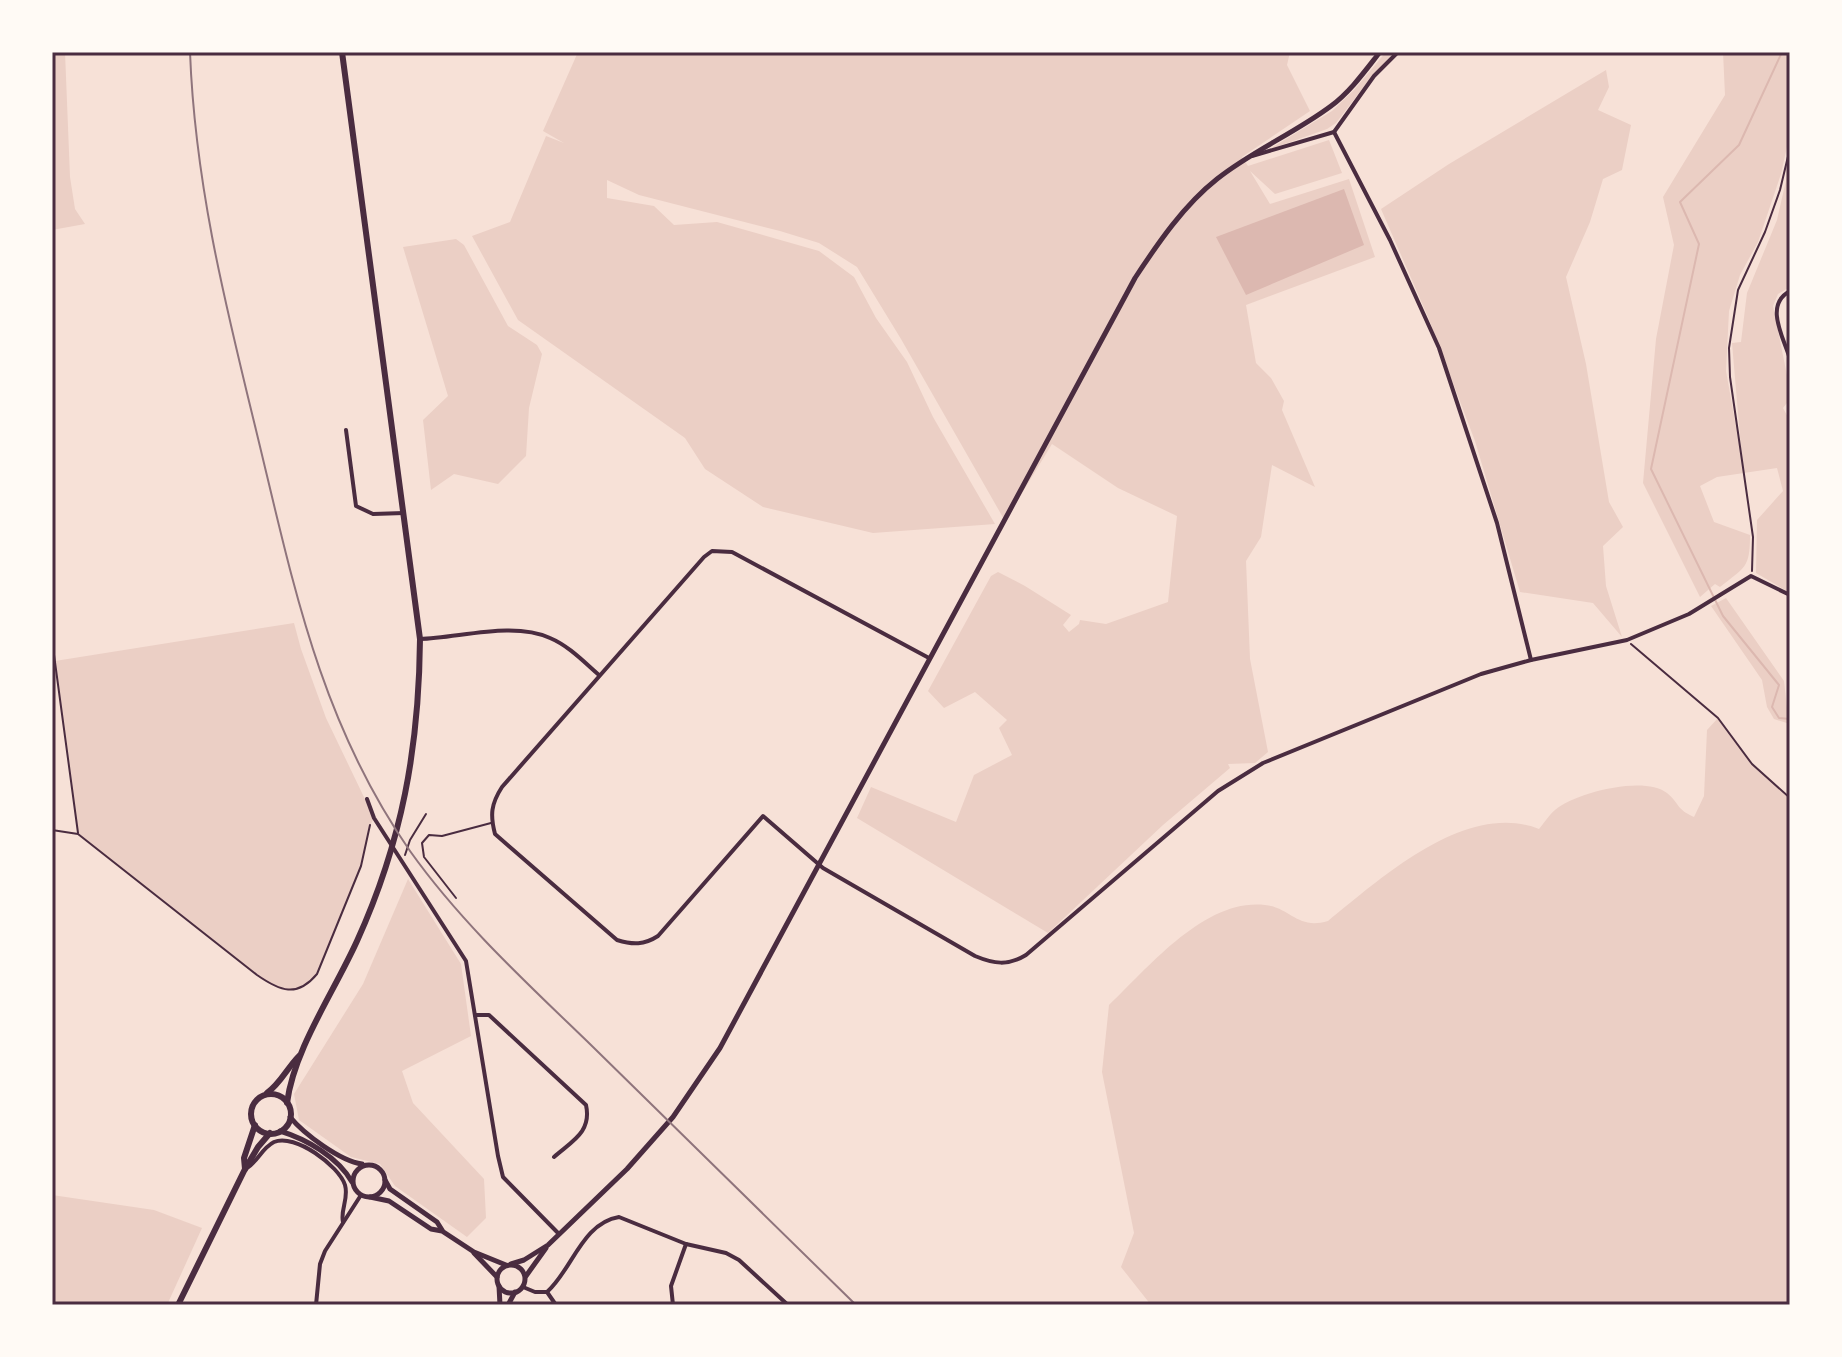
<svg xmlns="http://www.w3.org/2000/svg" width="1842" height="1357" viewBox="0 0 1842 1357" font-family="'PT Sans Narrow',sans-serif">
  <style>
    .green { fill: #ebcfc5 }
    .water { fill: #dcb8b0 }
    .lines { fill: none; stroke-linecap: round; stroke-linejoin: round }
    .stream { stroke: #dcb8b0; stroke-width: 2 }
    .path { stroke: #4a2c40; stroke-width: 2 }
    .service { stroke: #4a2c40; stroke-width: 2 }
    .minor { stroke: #4a2c40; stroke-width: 4 }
    .tertiary { stroke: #4a2c40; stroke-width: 5 }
    .secondary { stroke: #4a2c40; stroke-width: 5 }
    .primary { stroke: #4a2c40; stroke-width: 6 }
    .rail { stroke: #8f747c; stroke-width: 2 }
    .neatline { fill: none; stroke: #4a2c40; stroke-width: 3 }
  </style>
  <rect width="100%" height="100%" fill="#f7e1d7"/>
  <g class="green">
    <path d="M52,52H65L70,177L75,209L85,224L52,230Z"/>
    <path d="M578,52H1290L1287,65L1310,111L1242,157L1248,166L1329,140L1342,173L1275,194L1250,171L1270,204L1349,179L1375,257L1246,305L1256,363L1271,378L1284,401L1282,410L1315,487L1272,465L1261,537L1246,561L1250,659L1268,752L1255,763L1228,764L1230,768L1163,825L1048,933L857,818L871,787L956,822L974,775L1012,755L999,728L1007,720L975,692L944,708L928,691L991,576L998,572L1025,586L1071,615L1063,625L1069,632L1079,624L1080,620L1106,624L1168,602L1177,516L1118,488L1052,444L1005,521L901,339L857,267L819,243L780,231L639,195L607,180V198L654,206L674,225L717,222L819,251L854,277L876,318L907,362L933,417L995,524L873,533L763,507L705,469L685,438L518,320L472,236L510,222L546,136L564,143L543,131Z"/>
    <path d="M1386,52H1394L1372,76L1336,123L1327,129L1268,150L1332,111L1354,90Z"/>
    <path d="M1723,52H1790V133L1781,174L1758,242L1740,275L1729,311L1726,371L1742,460L1732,343L1741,342L1747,293L1777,220L1790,163V287L1778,294L1773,306L1790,390V399L1783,408L1790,421V593L1756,573L1757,520L1783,491L1777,468L1717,477L1700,486L1714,522L1750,535C1750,568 1745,567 1720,587L1715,584L1700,597L1643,483L1656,339L1674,245L1663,197L1725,95Z"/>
    <path d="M1606,70L1609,87L1598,110L1631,125L1622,170L1603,179L1590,222L1566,277L1586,364L1609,502L1623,527L1603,546L1606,586L1622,637L1593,603L1520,592L1475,441L1428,317L1381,209L1449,164Z"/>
    <path d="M456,239L464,245L508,326L537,345L542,354L529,408L526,456L498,484L454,474L431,490L423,420L448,396L403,247Z"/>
    <path d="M1726,598L1784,681L1787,708L1790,706V724L1774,719L1767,707L1762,680L1711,606Z"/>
    <path d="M294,623L301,649L326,718L374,818L369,828L361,866L317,974C297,998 280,991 257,975L78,834L55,661Z"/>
    <path d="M1718,718L1752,764L1790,798V1305H1151L1121,1267L1134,1233L1102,1072L1109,1005C1149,967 1205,898 1265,905C1291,908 1297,930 1328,921C1380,879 1466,800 1539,829C1544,823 1549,815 1555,810C1575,793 1644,775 1667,793C1680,804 1676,809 1694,817L1704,796L1707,730Z"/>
    <path d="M408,879L461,964L471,1036L402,1071L413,1103L484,1179L486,1218L467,1237L395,1186L380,1164L351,1157L299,1120L294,1094L363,984Z"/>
    <path d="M52,1195L154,1210L202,1228L167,1305H52Z"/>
  </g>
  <path class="water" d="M1344,189L1364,245L1246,295L1216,237Z"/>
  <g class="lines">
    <path class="stream" d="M1782,52L1739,145L1680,202L1699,244L1651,469L1723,616L1779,685L1772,707L1779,718L1790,719"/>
    <g class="path">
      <path d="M1752,571L1753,537L1730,377L1729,348L1738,290L1765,232L1780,190L1790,148"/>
      <path d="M52,640L78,833"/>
      <path d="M1631,644L1718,718L1752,764L1790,798"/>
      <path d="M52,830L78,834L257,975C280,991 297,998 317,974L361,866L370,825"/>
      <path d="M405,855L410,840L426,814"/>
    </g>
    <path class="service" d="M456,898L424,857L422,843L429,835L442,836L491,823"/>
    <g class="minor">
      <path d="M1334,132L1390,240L1439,348L1497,523L1531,660"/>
      <path d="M1252,156L1334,132L1374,76L1398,52"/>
      <path d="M1790,291C1764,305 1783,336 1790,359"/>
      <path d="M346,430L356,506L373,514L404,513"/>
      <path d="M420,639C459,638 513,621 550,638C569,646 584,662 599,675"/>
      <path d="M929,658L732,552L712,551L704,557L502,787C491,804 490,815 495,834L617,940C633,945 644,945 658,936L763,816L823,868L975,956C994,964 1008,966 1026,955L1218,791L1263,763L1481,674L1531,660L1627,640L1689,614L1751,576L1790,595"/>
      <path d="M367,799L374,818L466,961L498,1156L503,1177L559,1234"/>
      <path d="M475,1015H489L586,1105C592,1132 572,1141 554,1157"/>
      <path d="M247,1168C258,1161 262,1148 274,1142C295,1133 339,1166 345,1185C349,1199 340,1210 343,1222"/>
      <path d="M523,1287L535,1292H547C572,1270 582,1223 619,1217L686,1244L726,1253L739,1260L788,1305"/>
      <path d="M547,1292L556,1305"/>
      <path d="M316,1305L320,1264L325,1251L361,1195"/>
      <path d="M673,1305L671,1286L686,1244"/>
    </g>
    <g class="tertiary">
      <path d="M499,1286L500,1305"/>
      <path d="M508,1305L515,1292"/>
    </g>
    <g class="secondary">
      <path d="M290,1117C304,1134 340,1161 362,1164"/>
      <path d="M280,1131C306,1139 338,1157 352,1182"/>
      <circle cx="369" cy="1181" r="16"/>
      <path d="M385,1180L390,1189L437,1222L442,1230"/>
      <path d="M370,1197L389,1201L431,1229L442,1231L474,1252L506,1265"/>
      <path d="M474,1253L497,1277"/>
      <path d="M511,1264L524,1260L548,1245L627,1169L673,1117L720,1048L1135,278C1158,243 1184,205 1217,179C1252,151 1295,133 1331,106C1350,92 1365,71 1380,52"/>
      <circle cx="511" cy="1279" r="14"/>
      <path d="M526,1276L546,1248"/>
    </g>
    <g class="primary">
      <path d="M267,1093C281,1083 287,1068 299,1056"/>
      <circle cx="271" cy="1114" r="20"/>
      <path d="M287,1103C294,1049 334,992 357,941C402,842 419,748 420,639L342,52"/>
      <path d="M245,1169L244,1158L255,1125"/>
      <path d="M178,1305L245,1169L258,1147L270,1133"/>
    </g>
    <path class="rail" d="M190,52C195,184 225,303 256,430C293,582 319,720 410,851C462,924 528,984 592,1046C680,1132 768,1219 856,1305"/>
  </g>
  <rect width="1842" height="1357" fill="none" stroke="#fffaf5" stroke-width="108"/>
  <rect x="54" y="54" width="1734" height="1249" class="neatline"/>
</svg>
